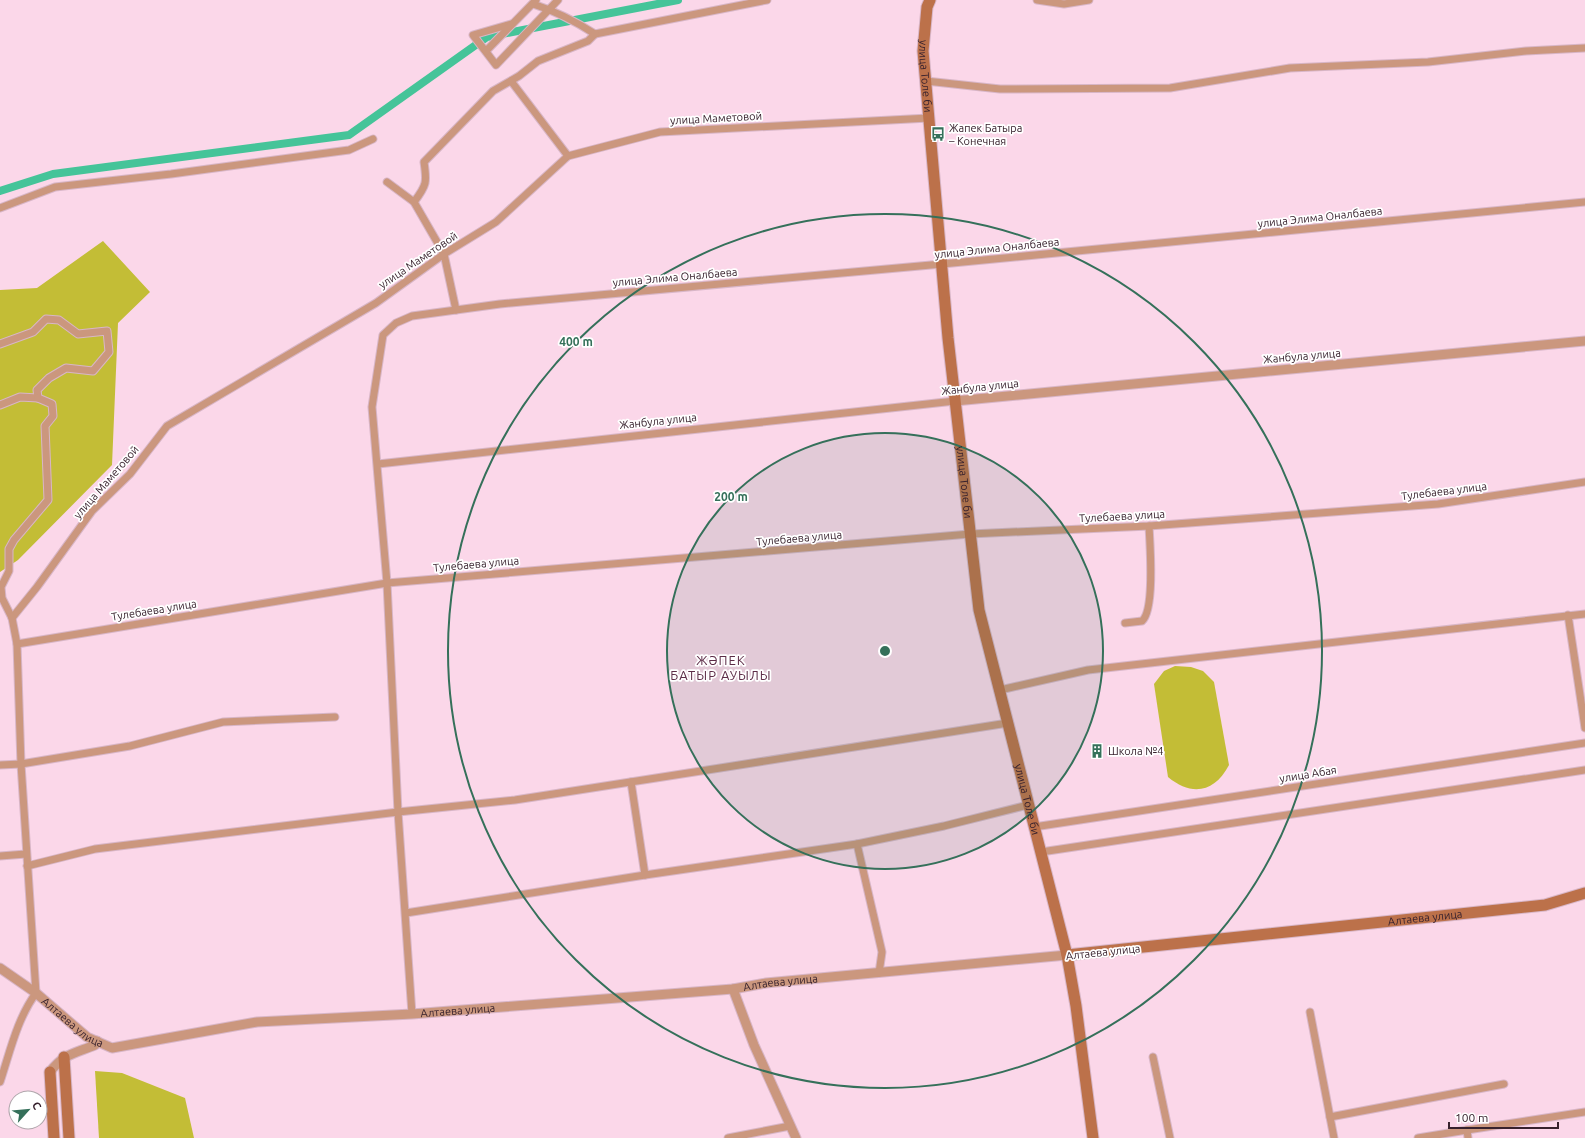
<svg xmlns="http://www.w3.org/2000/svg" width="1585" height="1138" viewBox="0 0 1585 1138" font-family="Ubuntu,sans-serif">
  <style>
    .green { fill: #c3bd36 }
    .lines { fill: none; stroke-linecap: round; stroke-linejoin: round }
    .canal { stroke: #45c499; stroke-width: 8 }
    .minor-casing { stroke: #d8b6c7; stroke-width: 9 }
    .tertiary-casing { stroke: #d8b6c7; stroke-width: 11 }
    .secondary-casing { stroke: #d8b6c7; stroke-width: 13 }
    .minor { stroke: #cb977e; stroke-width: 7 }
    .tertiary { stroke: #cb977e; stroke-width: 9 }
    .secondary { stroke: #bc714a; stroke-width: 11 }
    .ring { fill: none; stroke: #35705a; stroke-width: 2 }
    .labels { text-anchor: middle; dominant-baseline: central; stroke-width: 3.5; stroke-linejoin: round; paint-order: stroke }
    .street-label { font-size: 11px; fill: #37212d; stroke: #fff }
    .poi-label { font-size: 11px; fill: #37212d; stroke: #fff; text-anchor: start }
    .quarter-label { font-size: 13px; letter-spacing: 1px; fill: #5c2c47; stroke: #fff }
    .centre { fill: #35705a; stroke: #fff; stroke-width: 2 }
    .ring-label { font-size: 12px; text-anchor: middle; font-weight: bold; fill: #35705a; stroke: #fff; stroke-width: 3.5; stroke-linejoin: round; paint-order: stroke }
  </style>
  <rect width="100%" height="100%" fill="#fbd7e9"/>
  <g class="green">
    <path d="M103,241L150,292L118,323L112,465L18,560L0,572V290L37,288Z"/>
    <path d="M1175,666L1191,667L1203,671L1214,682L1229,765C1215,792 1192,797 1168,777L1154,684L1164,671Z"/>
    <path d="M95,1071L122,1073L185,1098L194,1138H99Z"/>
  </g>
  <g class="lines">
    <path class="canal" d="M0,191L53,174L349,135L487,37L678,0"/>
    <defs>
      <g id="minor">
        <path d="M1037,0L1064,4L1089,0"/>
        <path d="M533,4C555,11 575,21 595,34L767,0"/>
        <path d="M511,24L473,35L496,65L558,0"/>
        <path d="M486,51L536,0"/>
        <path d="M511,81L568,156"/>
        <path d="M926,81L1000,89L1170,88L1290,68L1428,62L1526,51L1585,48"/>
        <path d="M387,182L414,202L444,254L456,310"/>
        <path d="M414,202C427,185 427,182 424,162L493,91L519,76L538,61L588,41L595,34"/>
        <path d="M0,208L55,187L171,174L349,150L373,139"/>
        <path d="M0,344L33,332L46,319L59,320L78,334L107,331L109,352L93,371L66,368L49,378L37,390L38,398L20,397L0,405"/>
        <path d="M378,464L955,401"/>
        <path d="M1568,615L1585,728"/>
        <path d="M12,618L37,587L92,511L130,474L167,426L376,303L444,254L496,222L568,156L660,132L929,118"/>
        <path d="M1125,623L1142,621C1155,610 1150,544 1149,526"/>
        <path d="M17,644L387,583L970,534L1149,526L1438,504L1585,482"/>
        <path d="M1000,690L1088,670L1585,614"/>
        <path d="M0,765L21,764L130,746L223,722L335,717"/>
        <path d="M631,782L645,875"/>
        <path d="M1034,827L1585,743"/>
        <path d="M857,844L882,952L879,973"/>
        <path d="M1041,852L1585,770"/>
        <path d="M0,856L26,854"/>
        <path d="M27,866L95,849L398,812L515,800L1008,723"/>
        <path d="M406,913L645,875L857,844L944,826L1028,805"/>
        <path d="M1310,1012L1334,1138"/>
        <path d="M412,1014L398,812L387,583L372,407L383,335L396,323L412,316L500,304L942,264L1585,202"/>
        <path d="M1153,1057L1170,1138"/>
        <path d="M0,1082C10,1052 17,1019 36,993L21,764L17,644L12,618L2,598L1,587L9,571V549L14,540L48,500L45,426L53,416L52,404L38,398"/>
        <path d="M1330,1117L1504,1084"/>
        <path d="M1467,1130L1585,1112"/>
        <path d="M728,1138L790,1126"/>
        <path d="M1418,1138L1467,1130L1468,1138"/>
      </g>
      <g id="tertiary">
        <path d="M955,401L1585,341"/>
        <path id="s1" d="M0,968L36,993L87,1037L112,1048L257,1022L412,1014L733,989L766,983L1067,955"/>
        <path d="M733,989L754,1045L796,1138"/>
        <path d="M50,1072C63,1054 76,1053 95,1045L97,1041"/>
      </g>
      <g id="secondary">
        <path id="s2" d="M930,0L927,7L923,51L948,338L979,610L1067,955L1076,1006L1093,1138"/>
        <path id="s3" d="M1067,955L1545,905L1585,893"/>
        <path d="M64,1057L69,1138"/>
        <path d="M50,1072L54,1138"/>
      </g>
    </defs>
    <use href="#minor" class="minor-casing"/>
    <use href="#tertiary" class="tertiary-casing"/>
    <use href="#secondary" class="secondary-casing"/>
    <use href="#minor" class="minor"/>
    <use href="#tertiary" class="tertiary"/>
    <use href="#secondary" class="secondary"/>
  </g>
  <circle cx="885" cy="651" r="218" fill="#35705a" fill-opacity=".12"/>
  <g class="ring">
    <circle cx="885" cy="651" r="218"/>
    <circle cx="885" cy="651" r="437"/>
  </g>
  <defs>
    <symbol id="bus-bare" viewBox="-9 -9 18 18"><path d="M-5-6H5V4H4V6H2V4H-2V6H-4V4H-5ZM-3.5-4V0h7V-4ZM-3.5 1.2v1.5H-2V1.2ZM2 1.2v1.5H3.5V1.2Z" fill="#35705a" stroke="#fff" stroke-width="2.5" paint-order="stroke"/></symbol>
    <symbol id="building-bare" viewBox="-9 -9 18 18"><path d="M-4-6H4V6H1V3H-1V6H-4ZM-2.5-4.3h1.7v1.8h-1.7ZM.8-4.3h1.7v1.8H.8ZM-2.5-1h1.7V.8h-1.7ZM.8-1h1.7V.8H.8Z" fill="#35705a" stroke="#fff" stroke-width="2.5" paint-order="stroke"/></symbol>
  </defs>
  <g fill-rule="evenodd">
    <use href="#bus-bare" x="928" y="124" width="20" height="20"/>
    <use href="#building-bare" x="1087" y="741" width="20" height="20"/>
  </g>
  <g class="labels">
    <g class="street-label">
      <text stroke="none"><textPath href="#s2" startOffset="77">улица Толе би</textPath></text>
      <text transform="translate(716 118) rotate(-3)">улица Маметовой</text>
      <text transform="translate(1320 217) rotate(-6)">улица Элима Оналбаева</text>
      <text transform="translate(997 248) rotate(-6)">улица Элима Оналбаева</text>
      <text transform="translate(418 260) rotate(-34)">улица Маметовой</text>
      <text transform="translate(675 277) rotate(-5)">улица Элима Оналбаева</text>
      <text transform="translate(1302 356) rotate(-5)">Жанбула улица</text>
      <text transform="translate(980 387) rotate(-6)">Жанбула улица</text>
      <text transform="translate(658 421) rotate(-6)">Жанбула улица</text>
      <text transform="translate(106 482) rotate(-49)">улица Маметовой</text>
      <text stroke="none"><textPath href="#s2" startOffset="485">улица Толе би</textPath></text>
      <text transform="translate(1444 491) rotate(-7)">Тулебаева улица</text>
      <text transform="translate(1122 516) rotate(-3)">Тулебаева улица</text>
      <text transform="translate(799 538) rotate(-5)">Тулебаева улица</text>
      <text transform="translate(476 564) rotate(-5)">Тулебаева улица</text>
      <text transform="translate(154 610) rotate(-9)">Тулебаева улица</text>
      <text transform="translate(1308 774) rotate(-9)">улица Абая</text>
      <text stroke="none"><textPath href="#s2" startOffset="809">улица Толе би</textPath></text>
      <text stroke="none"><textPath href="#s3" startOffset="360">Алтаева улица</textPath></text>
      <text transform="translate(1103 952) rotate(-6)">Алтаева улица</text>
      <text stroke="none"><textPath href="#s1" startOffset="811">Алтаева улица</textPath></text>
      <text stroke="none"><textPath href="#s1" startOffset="487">Алтаева улица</textPath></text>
      <text stroke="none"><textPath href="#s1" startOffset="91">Алтаева улица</textPath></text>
    </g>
    <g class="poi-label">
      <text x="949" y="128">Жапек Батыра<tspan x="949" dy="13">– Конечная</tspan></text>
      <text x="1108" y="751">Школа №4</text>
    </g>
    <g class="quarter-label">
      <text x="721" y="660">ЖӘПЕК<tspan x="721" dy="15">БАТЫР АУЫЛЫ</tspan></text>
    </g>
  </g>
  <circle cx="885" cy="651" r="6" class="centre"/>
  <g class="ring-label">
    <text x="576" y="346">400 m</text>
    <text x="731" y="501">200 m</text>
  </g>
  <g transform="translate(28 1110) rotate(63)"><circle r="19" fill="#ffffff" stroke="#afa6ab"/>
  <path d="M0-3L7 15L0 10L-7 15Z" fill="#35705a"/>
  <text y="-6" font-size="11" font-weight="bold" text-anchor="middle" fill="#37212d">С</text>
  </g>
  <path d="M1449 1122v6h109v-6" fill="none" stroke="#37212d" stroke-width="2"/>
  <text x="1455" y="1122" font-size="12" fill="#37212d" stroke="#ffffff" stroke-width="3" paint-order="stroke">100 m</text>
</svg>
